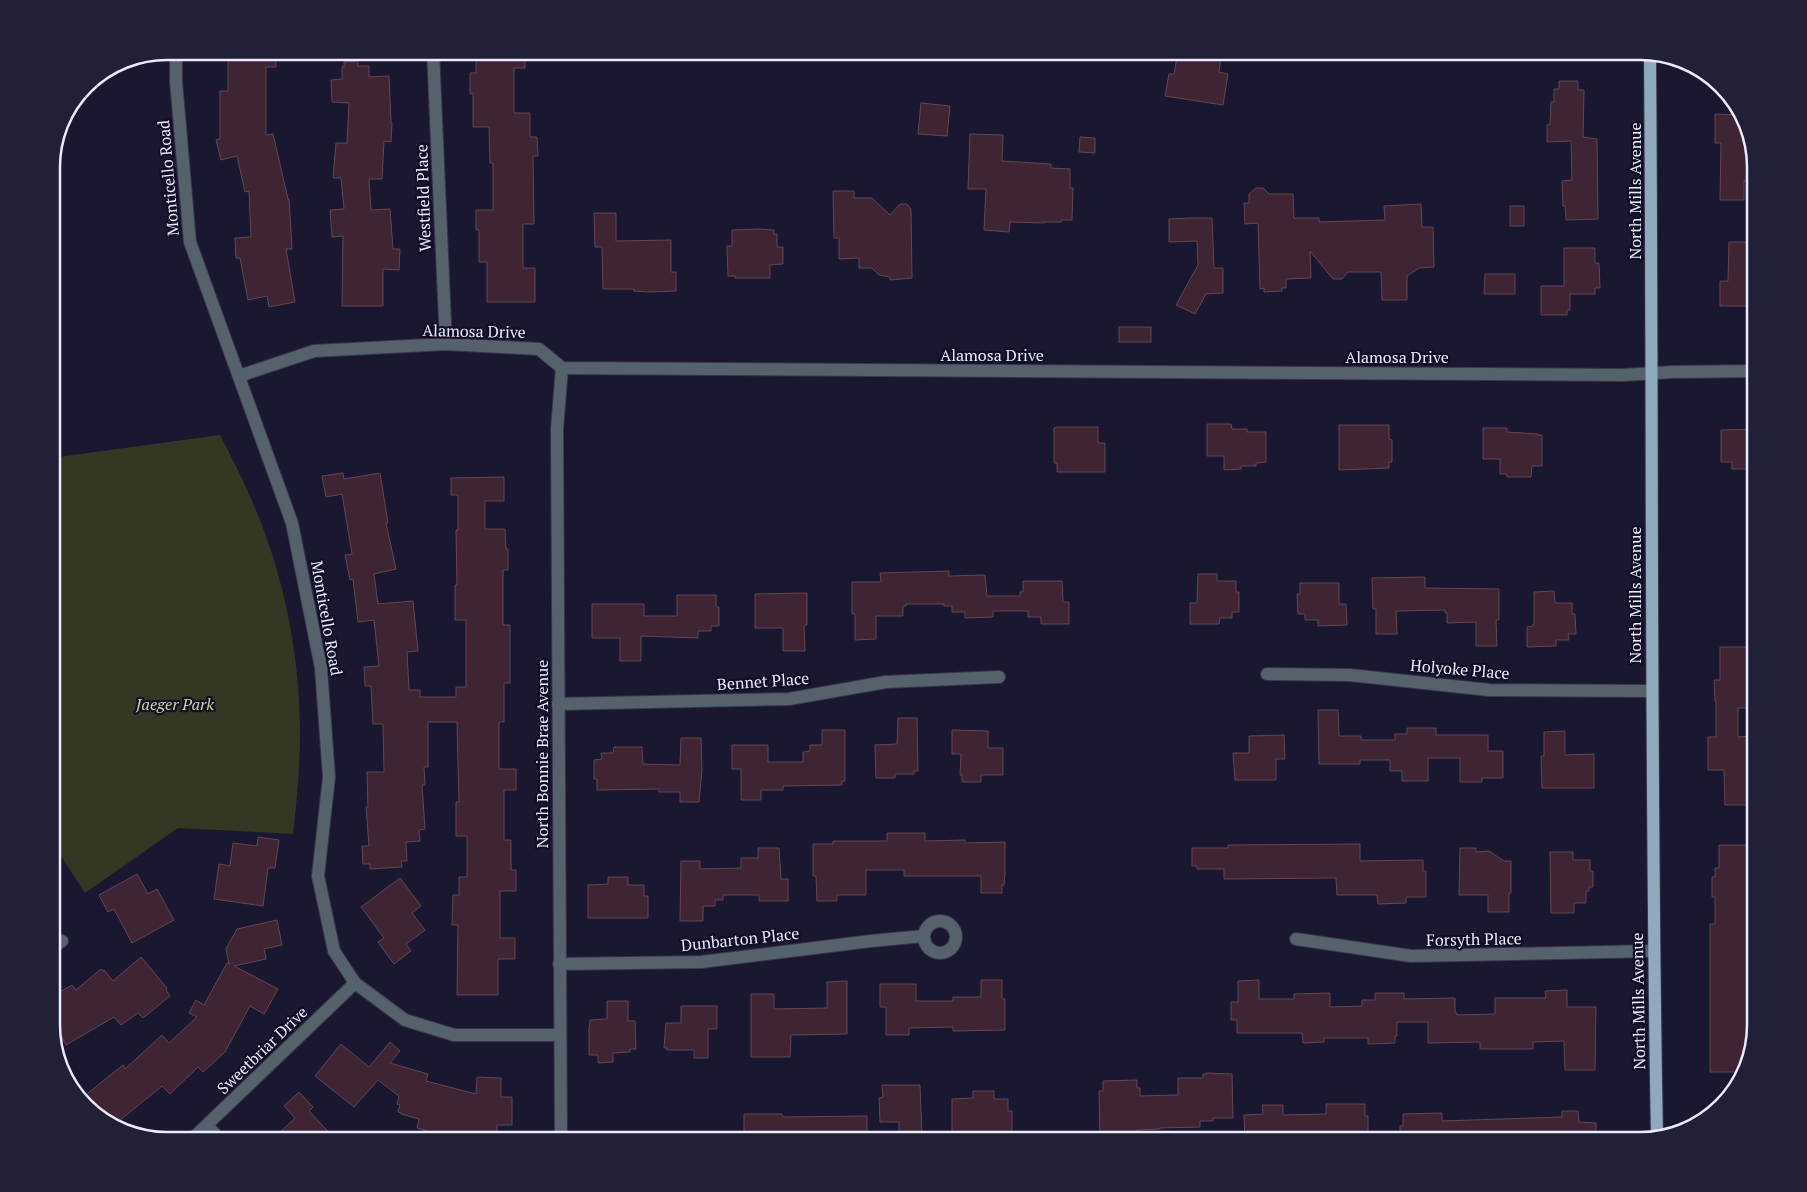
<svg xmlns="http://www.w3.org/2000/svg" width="1807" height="1192" viewBox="0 0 1807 1192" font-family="'PT Serif',serif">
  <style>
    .green { fill: #323824 }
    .building { fill: #3f2434; stroke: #634656 }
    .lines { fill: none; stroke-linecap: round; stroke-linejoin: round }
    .minor-casing { stroke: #37354d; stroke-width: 14 }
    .major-casing { stroke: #37354d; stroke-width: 14 }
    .minor { stroke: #56626b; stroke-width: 12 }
    .major { stroke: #90aabd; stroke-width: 12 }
    .labels { text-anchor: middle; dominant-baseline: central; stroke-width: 4.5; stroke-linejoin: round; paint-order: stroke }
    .street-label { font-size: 16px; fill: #ebebfd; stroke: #110e26 }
    .park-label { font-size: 16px; font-style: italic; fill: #c5d99b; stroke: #110e26 }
    .rim { fill: none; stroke: #ebebfd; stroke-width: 2.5 }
  </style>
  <rect width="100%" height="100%" fill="#1a1730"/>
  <path class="green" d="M220,435C236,465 251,496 263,528C287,592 300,663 300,732C300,766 297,800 293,834L178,828L85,893L51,841V458Z"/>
  <g class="building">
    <path d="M228,51H276V67H266V135L273,134L288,199H289L292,249H286L295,302L269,307L267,296L248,300L240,258H236L235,238L251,237L249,191L245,192L237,156L221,160L216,140L220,139V91H228Z"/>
    <path d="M476,51H525V68H514V113H530V137H537L538,156H533L534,224H523V268H535V302H487V262H479V230H476V210H493V163H490L489,127H473V93L470,94V73H476Z"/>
    <path d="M1178,51H1222L1219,72L1228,74L1223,105L1165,96L1169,74H1174Z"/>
    <path d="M358,61V66H369V77L389,76L391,123H392L391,142L384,141L382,179H369L371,210L390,209L393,249H400L399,270L383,269V306H342L343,236L332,237L330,210L344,209L341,178H333L336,143H347L349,103L332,102L331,80L342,79V67H344V62Z"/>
    <path d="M1559,81H1578V90H1584L1583,137L1597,139L1598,219L1566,220L1565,206H1563L1562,181L1572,180L1571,141L1547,142V125L1550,124L1551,102H1554V89H1559Z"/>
    <path d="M921,103L950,106L947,136L918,134Z"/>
    <path d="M1715,114L1742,115L1756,167V181H1744V200H1720L1721,143H1715Z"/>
    <path d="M970,134L1003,135L1002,161L1051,164V168L1070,169V188H1073L1072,220H1061V222H1044V223L1010,222L1009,232L984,230L986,189H968Z"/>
    <path d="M1080,137L1095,138V153L1079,152Z"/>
    <path d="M1256,188H1263L1269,194H1293L1294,218H1319V222L1385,220L1384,206L1421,204L1422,227H1433L1434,267L1419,268L1407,276V300H1382L1381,272H1348L1342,279H1333L1310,251L1311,278L1286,279V288H1282V291L1264,292V288L1260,289L1258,223L1245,224L1244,203H1249V194Z"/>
    <path d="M833,191H854V198H872L890,215L900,204H907L911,209L912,278L890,280V277L879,275L872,268H859V258L839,259V238H834Z"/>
    <rect x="1510" y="206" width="14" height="20"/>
    <path d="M594,213H616V241L671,240V272H676V291L647,292L634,291V289H603L602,247H595Z"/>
    <path d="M1190,218H1212L1214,268H1223V293L1206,294L1195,314L1176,305L1198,265L1197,241L1169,242V219Z"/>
    <path d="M760,229L774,230V234H777V247H783V264L770,265V278H735V276H728L727,246H732V230Z"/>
    <path d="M1729,242H1756V306H1720V281H1728Z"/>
    <path d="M1564,248H1595V263H1599L1600,288H1595V294H1570V310H1567V315H1541V286H1564Z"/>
    <path d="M1485,274H1515V294H1484Z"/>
    <rect x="1119" y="327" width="32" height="15"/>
    <path d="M1207,424H1231L1232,429H1247V432H1266V462L1256,463V466H1241V469L1224,470V456H1207Z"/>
    <path d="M1339,425H1389V439L1392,440V462H1389V468L1339,470Z"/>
    <path d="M1057,427H1098V443H1105V472H1057V463H1054V428Z"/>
    <path d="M1483,428H1507V432L1538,434V435H1542V466H1532L1531,477H1507V474H1500V459H1483Z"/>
    <path d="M1756,429L1755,469H1732V462H1721V430Z"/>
    <path d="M343,473L344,479L380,473L388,523H386L396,569L374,574L378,604L413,601L418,651L407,652L409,690H420V697H456V687H466V620H455V585H457L456,530H458V495H451V478L504,477V501H485V529H505L506,549H508V570H503V625H510V683H504V722H499V769H516V790H504V840H511V870H516V891H500V938H515V959H498V995H457L458,925H452L453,895H459V877H467V836H456V802H459L457,722H428V767H424L425,785H422L425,829L419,830L420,841L406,842L407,861H401L402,867L370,869V864H363L362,846H369L366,807H368L367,772H384L383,724H373L371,686H365L364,667L379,666L374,620L358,622L353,579L350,580L345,555L352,554L342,494L326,497L322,476Z"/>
    <path d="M949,571V576L985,575L987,596H1020V592H1023V581H1062L1063,602H1069V624H1041V617H1028V611H993V617L965,618V612H952V606H944V604H906V606H903V616H876V639L855,640V614H852V582H881L880,573Z"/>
    <path d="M1198,574H1217V581H1236V592H1239V612H1232V618H1220L1219,624H1190V603H1197Z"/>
    <path d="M1425,577V588L1499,589V620H1496L1497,646H1476V622L1447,623V613H1445V610L1396,611L1397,634H1376V609H1373L1372,578Z"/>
    <path d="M1300,583H1339V604H1346L1347,625L1318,626V620H1305V614H1298L1297,594H1300Z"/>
    <path d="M1554,591L1555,603H1572V614H1575L1576,634H1568L1569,640H1556V646L1527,647V627L1533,626L1534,622V592Z"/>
    <path d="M807,593V625H804L805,651H783V628H755V594Z"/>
    <path d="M677,595H716V607H719V626H711V631H698V638L641,636V661H620V638H592V604H644V616H677Z"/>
    <path d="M1720,647H1756V708H1738V737L1753,736V788H1748V805H1725L1724,770H1708V737H1716V701H1715L1714,680H1720Z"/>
    <path d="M1318,710H1338L1339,736H1361V740H1395V734H1407V728H1436V735H1488V751H1503V778H1482V782H1460V758H1428V781H1402V771H1390V760H1360V764H1319Z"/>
    <path d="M898,718H917L918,771H914V774H895V778H876L875,745L897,744Z"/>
    <path d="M822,730H845V781H842V785L783,786V790H761V800H741V769H732V745H768V762H803V752L810,751V745H822Z"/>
    <path d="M952,730L988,731V748H1003V775H981V782H962V775H960L961,754H952Z"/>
    <path d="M1565,731V755L1594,754V788H1542L1541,756H1544V732Z"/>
    <path d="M1284,735L1285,759H1276V780H1235L1233,753H1249V736Z"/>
    <path d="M681,738H701L702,770L699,802H680V792H659V789L597,790V779H594V760L602,759L601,753H613L614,747H642L643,764L680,765Z"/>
    <path d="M887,833H925V841L965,840V843L1005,842V874L1004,885H1002V893H981V876H904V870H866V895H837V901H817L816,876H813V844H833V841H887Z"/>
    <path d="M258,837L279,840L275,868H268L263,906L214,899L219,864L230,866L233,843L257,846Z"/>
    <path d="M1360,844V861L1423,860V871H1426V897H1406V903L1378,904L1377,895H1337L1336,878L1224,879V869H1197V866H1192V848H1228V845Z"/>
    <path d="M1719,845H1748V872H1750L1751,924H1756V1025L1742,1072H1710V924H1715V897H1712V877H1715V868H1719Z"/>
    <path d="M758,848H779L781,879H788V901H759V895H723V900H715V906H703V921H680L681,861H700V869L741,868V858H758Z"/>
    <path d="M1460,848H1476V852L1489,851L1504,861H1511V893H1509V912H1488V895H1459Z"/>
    <path d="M1550,852H1573V860H1590V871H1593V887H1589V891H1586V903H1574V913H1551Z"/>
    <path d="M137,874L148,894L157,889L174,920L132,943L114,909L108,912L99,895Z"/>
    <path d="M608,877H628V885H644V896H648V918H588V885L608,884Z"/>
    <path d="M400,878L421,906L412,913L425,930L406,944L411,951L394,964L378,942L384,938L361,907Z"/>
    <path d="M277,920L282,945L264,949L266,959L234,966L278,989L264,1014L250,1006L225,1052L203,1072L198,1067L170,1094L162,1086L114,1125L103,1121L83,1097L123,1065L125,1069L162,1035L169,1043L197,1017L189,1013L196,1000L204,1005L227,963L229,964L226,949L237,929Z"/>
    <path d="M141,957L167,988L166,990L170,996L143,1018L138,1013L121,1025L114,1017L66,1045L61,1035L54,1040L51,1032V997L72,985L76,990L101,969L103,971L104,970L113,981Z"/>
    <path d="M981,980H1002V999H1005V1030L953,1031V1027L909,1028V1035H886V1007H880V984H916V1001H953V997H981Z"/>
    <path d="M1259,980V999H1294V994L1330,993V1007L1362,1006V1000H1375V993H1404V999L1455,998V1013H1457V1015L1495,1014V998H1546L1545,991L1567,990V1007H1596L1595,1070H1565L1564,1041L1533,1042V1049H1480V1042L1428,1043V1022H1397V1036H1395V1043L1368,1044V1038H1324V1042L1303,1043L1302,1033H1237V1020H1231V1002H1238V981Z"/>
    <path d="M847,981V1034L791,1035L790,1057H751V994H774V1009L827,1008V982Z"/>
    <path d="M607,1001H628V1021H635L636,1049H630V1052L613,1053V1062L598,1063V1055H589V1029L590,1020L607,1019Z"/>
    <path d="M681,1006H717V1029H708V1058H694V1050H667V1048H664L666,1023H681Z"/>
    <path d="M390,1042L400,1051L390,1063L428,1074L426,1081L476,1094L477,1077L501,1078V1097H512V1125H497V1134L452,1133L451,1137L446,1136L445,1141H440L426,1137L427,1131L417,1128L419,1119L401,1114V1113L398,1112L400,1105L397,1104L399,1096L378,1080L354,1107L315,1076L341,1044L369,1067Z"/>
    <path d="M1206,1073L1232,1074L1233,1118H1213V1121H1200V1127L1160,1128V1129L1137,1130V1132H1120V1141H1100L1099,1091H1103V1081L1137,1080V1088H1140V1096L1178,1095V1078H1203V1074H1206Z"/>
    <path d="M882,1085H920L922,1136L899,1137V1122H880L879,1098L883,1097Z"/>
    <path d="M973,1091H994V1099H1008V1111H1012V1132L952,1133V1099L973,1098Z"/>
    <path d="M299,1092L313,1107L309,1111L337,1141H271L295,1118L284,1106Z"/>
    <path d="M1326,1104H1365V1116H1368V1134H1360V1140L1348,1141H1245L1244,1115L1263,1114L1262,1105H1283V1115L1326,1114Z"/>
    <path d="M1562,1111H1578L1579,1122L1596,1123V1141H1400V1126H1403V1114L1442,1113V1121L1562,1117Z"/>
    <path d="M744,1114H782L783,1117L867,1116V1141H744Z"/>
  </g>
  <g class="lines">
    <defs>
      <g id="minor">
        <path d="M176,51V81L190,242L292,523L321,668L329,777L318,876L334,951L355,983L405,1020L454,1035H560"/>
        <path d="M433,51L446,344"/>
        <path d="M239,376L314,351L446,344L539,349L562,368L1623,375L1672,372L1756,371"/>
        <path d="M1267,674L1350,675L1489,690L1651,691"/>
        <path d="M558,704L789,699L886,682L999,677"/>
        <circle cx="940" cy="937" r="16"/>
        <path d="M1296,939L1411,956L1653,951"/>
        <path d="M51,948L62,941"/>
        <path d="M559,964L701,962L871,941L924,936"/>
        <path d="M207,1125L221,1141"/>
        <path d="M190,1141L355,983"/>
        <path d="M561,1141L557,429L562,368"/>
      </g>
      <path id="major" d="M1650,54C1653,415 1650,776 1657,1136"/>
    </defs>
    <use href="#minor" class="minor-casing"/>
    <use href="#major" class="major-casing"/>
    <use href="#minor" class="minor"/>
    <use href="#major" class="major"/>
  </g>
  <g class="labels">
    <g class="street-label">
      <text transform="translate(168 178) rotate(-95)">Monticello Road</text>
      <text transform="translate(1635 191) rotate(-90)">North Mills Avenue</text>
      <text transform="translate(423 198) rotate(-92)">Westfield Place</text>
      <text transform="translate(474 331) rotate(1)">Alamosa Drive</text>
      <text x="992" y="355">Alamosa Drive</text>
      <text x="1397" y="357">Alamosa Drive</text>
      <text transform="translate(1635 595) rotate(-90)">North Mills Avenue</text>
      <text transform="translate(327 618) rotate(80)">Monticello Road</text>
      <text transform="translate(1460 669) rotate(5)">Holyoke Place</text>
      <text transform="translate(763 681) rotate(-4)">Bennet Place</text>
      <text transform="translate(542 754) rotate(-90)">North Bonnie Brae Avenue</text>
      <text transform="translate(740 939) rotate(-6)">Dunbarton Place</text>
      <text transform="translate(1474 939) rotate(-1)">Forsyth Place</text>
      <text transform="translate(1638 1001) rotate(-91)">North Mills Avenue</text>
      <text transform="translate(262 1050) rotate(-44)">Sweetbriar Drive</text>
    </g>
    <g class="park-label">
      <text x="175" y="704">Jaeger Park</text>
    </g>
  </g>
  <path d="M0 0H1807V1192H0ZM167 60H1640A107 107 0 0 1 1747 167V1025A107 107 0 0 1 1640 1132H167A107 107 0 0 1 60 1025V167A107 107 0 0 1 167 60Z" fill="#222037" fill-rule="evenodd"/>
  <path class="rim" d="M167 60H1640A107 107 0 0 1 1747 167V1025A107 107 0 0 1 1640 1132H167A107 107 0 0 1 60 1025V167A107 107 0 0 1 167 60Z"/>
</svg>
